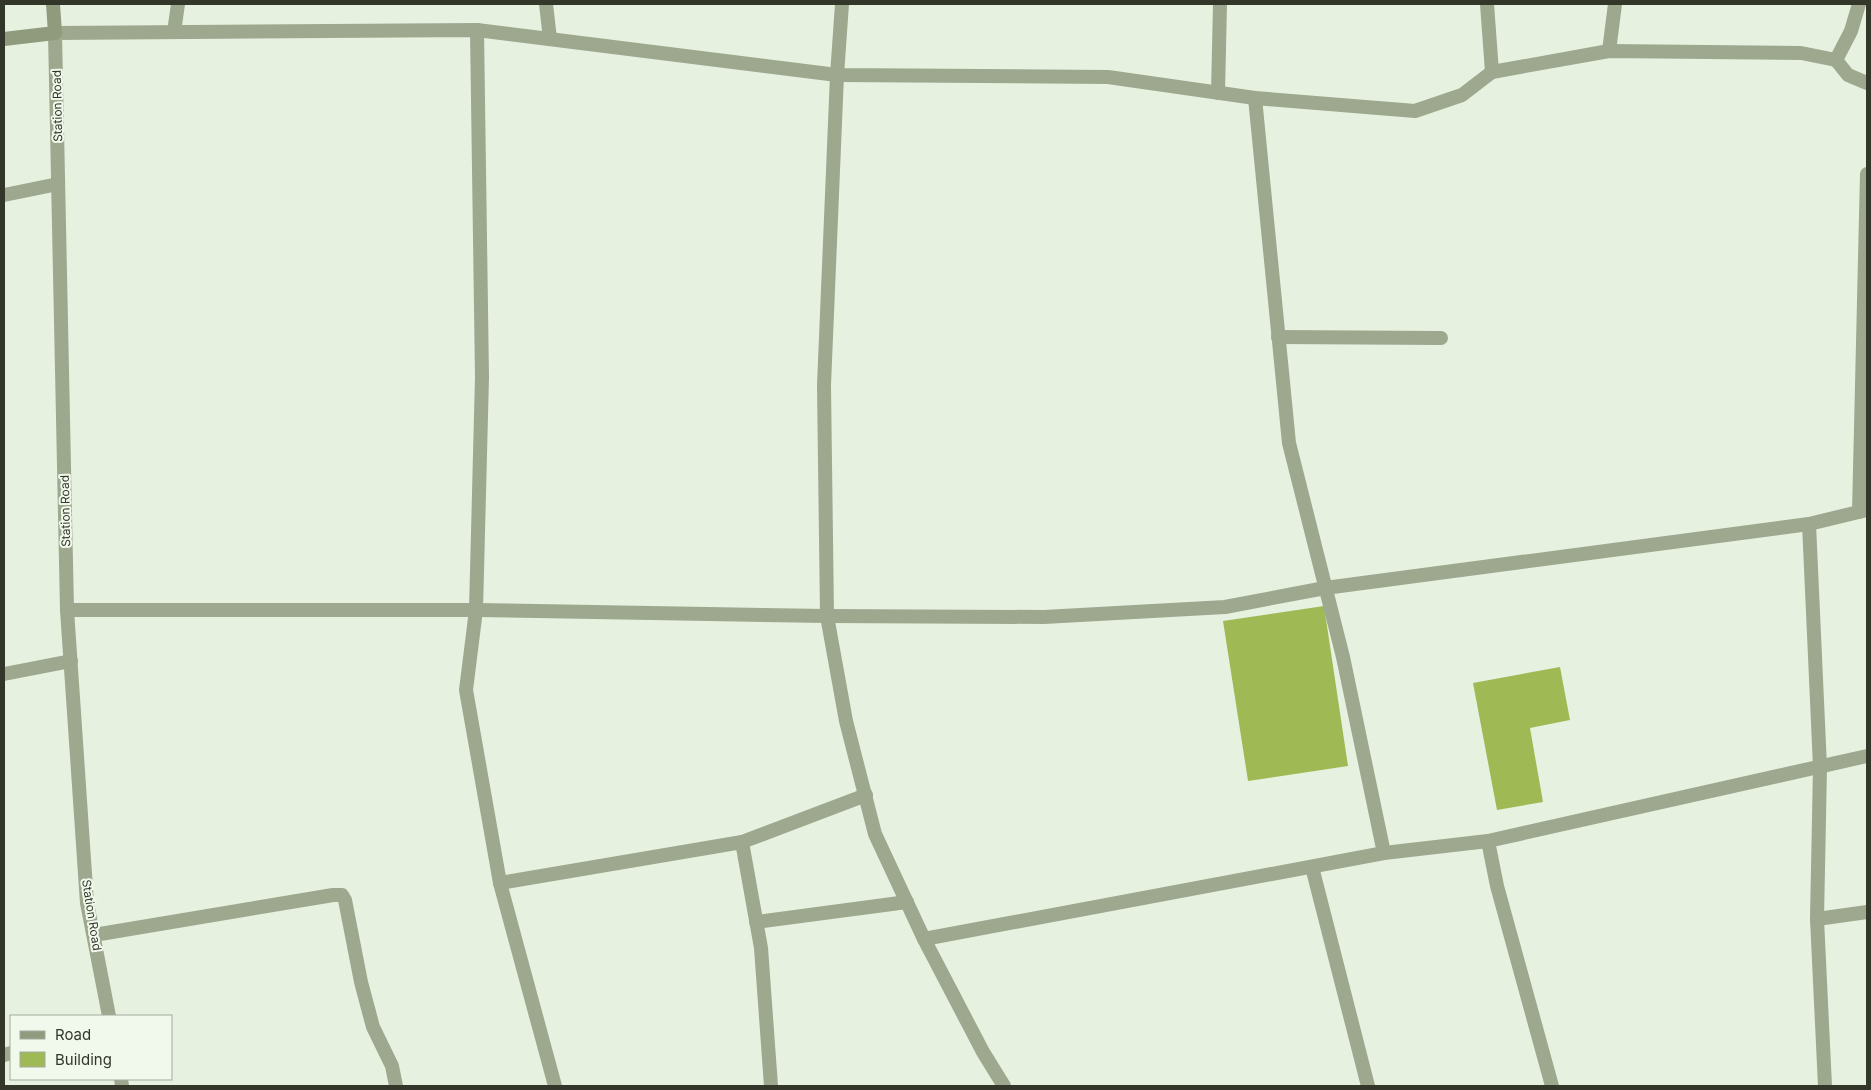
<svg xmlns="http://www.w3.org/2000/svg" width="1871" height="1090" viewBox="0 0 1871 1090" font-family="Inter,sans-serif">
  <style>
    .building { fill: #9fba54 }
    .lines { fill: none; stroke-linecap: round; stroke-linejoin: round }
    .minor { stroke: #9da88f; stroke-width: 14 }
    .tertiary { stroke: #9da88f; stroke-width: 14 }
    .secondary { stroke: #909b7e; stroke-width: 14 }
    .labels { text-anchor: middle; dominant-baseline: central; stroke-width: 4; stroke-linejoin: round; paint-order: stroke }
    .street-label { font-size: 12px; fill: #32372a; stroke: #f1f8ec }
  </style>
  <rect width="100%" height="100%" fill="#e7f1e0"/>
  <g class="building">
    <path d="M1324,606L1348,766L1248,781L1223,621Z"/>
    <path d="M1560,667L1570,720L1530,728L1543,802L1497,810L1473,683Z"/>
  </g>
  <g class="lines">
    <g class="minor">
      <path d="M546,4L550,39"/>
      <path d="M1487,4L1492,72"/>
      <path d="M477,30L482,377L476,610L466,690L500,883L555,1086"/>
      <path d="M174,32L178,4"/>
      <path d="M1609,51L1615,4"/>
      <path d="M1836,60L1848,75L1867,83"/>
      <path d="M837,75L842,4"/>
      <path d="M1218,93L1220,4"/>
      <path d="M1255,98L1289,443L1343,657L1384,853"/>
      <path d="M4,195L58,184"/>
      <path d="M1278,337L1441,338"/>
      <path d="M1859,512L1867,174"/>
      <path d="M1809,524L1820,767L1817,919L1825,1086"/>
      <path d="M67,610H476L827,616L1044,617L1225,607L1325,588L1809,524L1867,510"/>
      <path d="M4,674L71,661"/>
      <path d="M1488,841L1497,886L1552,1086"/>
      <path d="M742,842L761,948L771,1086"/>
      <path d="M1312,867L1368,1086"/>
      <path d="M500,883L742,842L866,795"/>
      <path d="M1817,919L1867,912"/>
      <path d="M756,922L907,902"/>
      <path d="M94,935L333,895H342L345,900L361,982L373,1027L392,1066L396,1086"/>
      <path d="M924,939L1384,853L1488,841L1867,756"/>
      <path d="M4,1055L11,1053"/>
    </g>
    <g class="tertiary">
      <path d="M837,75L824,385L827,616L846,721L875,834L924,939L983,1052L1004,1086"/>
      <path d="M109,1016L87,903L67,610L55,33L477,30L837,75L1108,77L1255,98L1415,111L1462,95L1492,72L1609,51L1801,53L1836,60L1851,31L1859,4"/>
      <path d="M121,1079L122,1086"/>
    </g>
    <path class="secondary" d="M4,39L55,33L53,4"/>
  </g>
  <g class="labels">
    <g class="street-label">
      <text transform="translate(57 106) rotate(-91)">Station Road</text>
      <text transform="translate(65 511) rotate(-91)">Station Road</text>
      <text transform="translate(92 915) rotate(81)">Station Road</text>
    </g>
  </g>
  <rect width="1871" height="1090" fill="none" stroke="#32372a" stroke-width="10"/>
  <rect x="10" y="1015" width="162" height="65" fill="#f1f8ec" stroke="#a5ab9e"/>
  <rect x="20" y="1031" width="25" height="8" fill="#909b7e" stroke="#a5ab9e"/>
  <text x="55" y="1040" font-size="15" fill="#32372a">Road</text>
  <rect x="20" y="1052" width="25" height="15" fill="#9fba54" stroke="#a5ab9e"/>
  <text x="55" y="1065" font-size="15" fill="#32372a">Building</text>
</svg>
